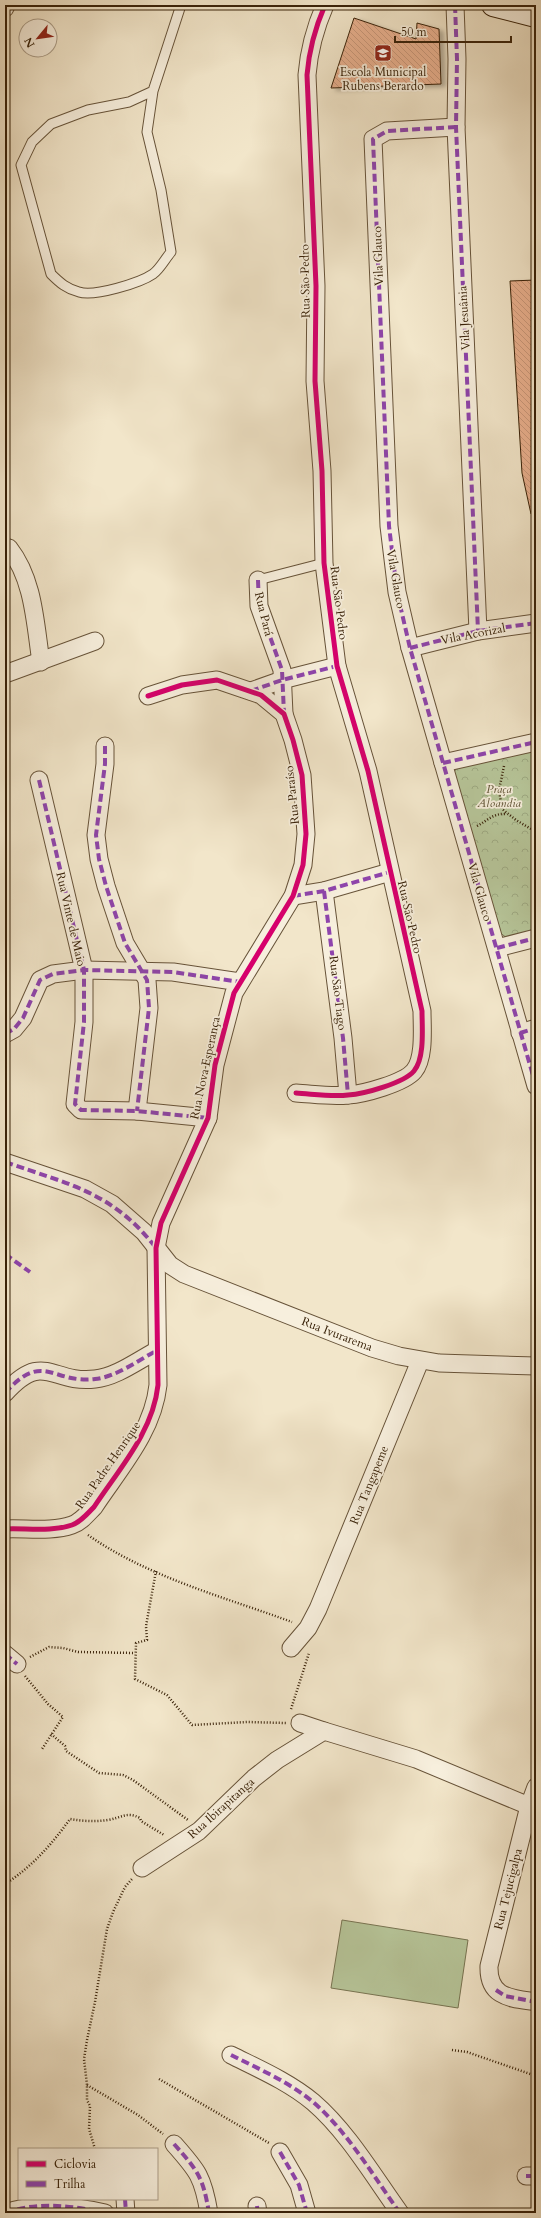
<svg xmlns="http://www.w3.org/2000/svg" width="541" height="2218" viewBox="0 0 541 2218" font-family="Cardo,serif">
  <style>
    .grass { fill: #b7c69a; stroke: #787452 }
    .forest { fill: url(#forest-crowns); stroke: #787452 }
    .building { fill: url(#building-back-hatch); stroke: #392209; filter: url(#shadow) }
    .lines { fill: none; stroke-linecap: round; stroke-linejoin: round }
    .lane-casing { stroke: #675339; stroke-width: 11 }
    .street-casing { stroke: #675339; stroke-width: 19 }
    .secondary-casing { stroke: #392209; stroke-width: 24 }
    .path { stroke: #392209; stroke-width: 2.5; stroke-dasharray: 1 2; stroke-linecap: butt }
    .lane { stroke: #f7efdd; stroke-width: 9 }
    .street { stroke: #f7efdd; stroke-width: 17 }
    .secondary { stroke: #f7efdd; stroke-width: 22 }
    .quiet { stroke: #8e44ad; stroke-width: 4; stroke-dasharray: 8 4; stroke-linecap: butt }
    .cycleway-casing { stroke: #f7efdd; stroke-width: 8 }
    .cycleway { stroke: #d6006c; stroke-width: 5 }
    .labels { text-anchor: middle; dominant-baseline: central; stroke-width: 3.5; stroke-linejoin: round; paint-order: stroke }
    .poi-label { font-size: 12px; fill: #392209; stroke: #f7efdd }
    .street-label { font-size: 12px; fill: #392209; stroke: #f7efdd }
    .park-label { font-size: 12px; font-style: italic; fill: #5f5334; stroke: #f7efdd }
  </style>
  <defs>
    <pattern id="forest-crowns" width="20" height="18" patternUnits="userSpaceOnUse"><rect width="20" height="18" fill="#b7c69a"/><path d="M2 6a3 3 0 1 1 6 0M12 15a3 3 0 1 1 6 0" fill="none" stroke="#9eaa83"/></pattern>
    <pattern id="building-back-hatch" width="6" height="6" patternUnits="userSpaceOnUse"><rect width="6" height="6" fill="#e8b08e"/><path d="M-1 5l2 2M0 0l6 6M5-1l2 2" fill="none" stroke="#c89779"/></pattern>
    <filter id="shadow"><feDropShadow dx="4.5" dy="2.5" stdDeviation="2" flood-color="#0004"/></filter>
  </defs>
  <rect width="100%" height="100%" fill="#f2e6ca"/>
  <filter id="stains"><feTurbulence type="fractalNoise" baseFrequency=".005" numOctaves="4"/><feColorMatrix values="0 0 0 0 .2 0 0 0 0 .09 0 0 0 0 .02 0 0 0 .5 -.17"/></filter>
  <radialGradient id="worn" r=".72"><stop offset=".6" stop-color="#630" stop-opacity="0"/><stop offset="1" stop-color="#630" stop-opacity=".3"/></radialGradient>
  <path class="grass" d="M342,1920L468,1940L458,2008L331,1988Z"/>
  <path class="forest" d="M536,748V931L507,938L499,932L453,773L458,767Z"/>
  <g class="building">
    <path d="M354,18L416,39L417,23L439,29L441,84L331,88Z"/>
    <path d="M536,280V513L531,514L522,473L510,281Z"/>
  </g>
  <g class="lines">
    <defs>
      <g id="lane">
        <path d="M153,91L129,102L88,110L51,124L32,142L21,165L51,274C60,283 67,289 79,292C94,297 140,283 153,274C160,269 165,259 171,252L161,190L147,132L153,91L181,5"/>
        <path d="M258,580L324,563"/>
      </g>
      <g id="street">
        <path d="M455,5L457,59L456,127L478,631"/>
        <path d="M5,8L6,5"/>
        <path d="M456,127L387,131L373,139L389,526L397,592L410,648L536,1086"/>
        <path d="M9,548C34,580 35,623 41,662"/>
        <path d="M258,580L259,606L282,670L284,714"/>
        <path d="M410,648L478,631L536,623"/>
        <path d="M5,674L95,641"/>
        <path d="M251,691L282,680L337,666"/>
        <path d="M105,746V764L96,835L99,859L106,886L125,943L147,980L149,1008L137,1111"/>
        <path d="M443,763L536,742"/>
        <path d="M39,780L84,970V1022L75,1104L81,1110L137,1111L208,1118"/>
        <path d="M324,891L343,1038L348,1095"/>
        <path d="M293,896L324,891L390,872"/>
        <path d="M497,948L536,938"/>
        <path d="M520,1033L536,1028"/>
        <path d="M5,1034L14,1029L23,1018L40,980L53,974L84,970L173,972L240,982"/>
        <path d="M296,1093C313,1094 332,1097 348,1095C364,1094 404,1083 414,1071C425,1058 422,1027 422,1011L368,771L337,666L324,563L322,471L315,381L316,286L307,75C309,50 315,28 325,5"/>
        <path d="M5,1162L85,1189L112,1204L144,1232L170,1265L184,1274L372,1348L399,1356L439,1363L536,1366"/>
        <path d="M5,1393C44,1350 51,1384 95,1379C116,1377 137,1361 156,1351"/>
        <path d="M5,1529C26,1528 52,1532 72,1525C81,1522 87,1514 94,1507C119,1469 153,1432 158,1385L156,1248L161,1223L208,1118L215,1065L234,993L293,896L303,865L306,834L302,775L293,740L284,714L261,695L217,680L182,685L148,696"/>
        <path d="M291,1648L308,1628L318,1609L420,1361"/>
        <path d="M5,1654L17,1664"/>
        <path d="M300,1723L324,1731"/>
        <path d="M536,1787L529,1806L489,1966C488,1998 511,1998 536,2002"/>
        <path d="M142,1868L199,1831L254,1778L277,1760L324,1731L416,1759L529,1806"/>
        <path d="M231,2055C259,2069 289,2082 313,2102C347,2131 374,2177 400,2213"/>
        <path d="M174,2144C198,2171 203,2177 209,2213"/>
        <path d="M280,2152L299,2185L307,2213"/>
        <path d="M526,2176H536"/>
        <path d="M125,2199L126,2213"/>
        <path d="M257,2206L258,2213"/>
        <path d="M6,2213C37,2201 74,2206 105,2213"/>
      </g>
      <path id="secondary" d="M493,5L536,16"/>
    </defs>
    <use href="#lane" class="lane-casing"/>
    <use href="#street" class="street-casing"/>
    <use href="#secondary" class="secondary-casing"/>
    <g class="path">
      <path d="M504,766L499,790L502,809L516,820L536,832"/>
      <path d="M477,826C487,821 493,813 506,814"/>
      <path d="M88,1535C148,1577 224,1597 292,1622"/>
      <path d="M156,1571L146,1626L147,1640L136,1643L135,1679L167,1695L192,1725L247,1722L286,1723"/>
      <path d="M30,1657L49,1647L63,1648L78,1652L135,1653"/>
      <path d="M25,1676L48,1704L63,1717L42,1749"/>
      <path d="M291,1709L309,1653"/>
      <path d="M51,1734L65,1746L66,1751L99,1773L123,1775L133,1780L188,1820"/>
      <path d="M5,1884C32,1867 52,1844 70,1819C82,1821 95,1822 108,1820C121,1818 127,1811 140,1818L141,1821L164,1835"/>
      <path d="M452,2050L467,2052L536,2076"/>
      <path d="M159,2079L269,2143"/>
      <path d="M87,2085L138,2115L163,2134"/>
      <path d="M95,2149L89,2129L90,2106L87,2100V2085L84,2059L87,2040L95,2002L107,1929L113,1912L125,1887L132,1879"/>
    </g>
    <use href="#lane" class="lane"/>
    <use href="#street" class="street"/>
    <use href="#secondary" class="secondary"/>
    <g class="quiet">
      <path d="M455,5L457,59L456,127L478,631"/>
      <path d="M456,127L387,131L373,139L389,526L397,592L410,648L536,1086"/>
      <path d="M258,580L259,606L282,670L284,714"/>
      <path d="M410,648L478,631L536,623"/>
      <path d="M251,691L282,680L337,666"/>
      <path d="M105,746V764L96,835L99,859L106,886L125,943L147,980L149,1008L137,1111"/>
      <path d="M443,763L536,742"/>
      <path d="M39,780L84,970V1022L75,1104L81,1110L137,1111L208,1118"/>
      <path d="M324,891L343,1038L348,1095"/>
      <path d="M293,896L324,891L390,872"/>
      <path d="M497,948L536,938"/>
      <path d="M520,1033L536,1028"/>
      <path d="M5,1034L14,1029L23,1018L40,980L53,974L84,970L173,972L240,982"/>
      <path d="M5,1162C68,1184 113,1192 156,1248"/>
      <path d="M5,1254L30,1272"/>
      <path d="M5,1393C44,1350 51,1384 95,1379C116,1377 137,1361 156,1351"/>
      <path d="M5,1654L17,1664"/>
      <path d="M496,1990L505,1996L536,2002"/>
      <path d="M231,2055C259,2069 289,2082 313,2102C347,2131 374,2177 400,2213"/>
      <path d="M174,2144C198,2171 203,2177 209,2213"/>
      <path d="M280,2152L299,2185L307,2213"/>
      <path d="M526,2176H536"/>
      <path d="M125,2199L126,2213"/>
      <path d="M257,2206L258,2213"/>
      <path d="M6,2213C37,2201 74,2206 105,2213"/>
    </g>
    <defs>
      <g id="cycleway">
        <path d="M296,1093C313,1094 332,1097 348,1095C364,1094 404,1083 414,1071C425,1058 422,1027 422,1011L368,771L337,666L324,563L322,471L315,381L316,286L307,75C309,50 315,28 325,5"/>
        <path d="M5,1529C26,1528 52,1532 72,1525C81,1522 87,1514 94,1507C119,1469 153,1432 158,1385L156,1248L161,1223L208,1118L215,1065L234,993L293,896L303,865L306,834L302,775L293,740L284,714L261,695L217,680L182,685L148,696"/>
      </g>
    </defs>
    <use href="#cycleway" class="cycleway-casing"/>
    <use href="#cycleway" class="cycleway"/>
  </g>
  <defs>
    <symbol id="school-square" viewBox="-11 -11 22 22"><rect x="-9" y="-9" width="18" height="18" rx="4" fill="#8f2418" stroke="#f7efdd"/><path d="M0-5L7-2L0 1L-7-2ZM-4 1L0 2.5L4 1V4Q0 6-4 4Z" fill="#fff"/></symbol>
  </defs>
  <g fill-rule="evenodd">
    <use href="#school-square" x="373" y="43" width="20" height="20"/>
  </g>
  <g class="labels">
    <g class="poi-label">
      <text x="383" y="72">Escola Municipal<tspan x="383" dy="14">Rubens Berardo</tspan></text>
    </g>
    <g class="street-label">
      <text transform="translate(378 256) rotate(-92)">Vila Glauco</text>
      <text transform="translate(305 281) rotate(-91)">Rua São Pedro</text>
      <text transform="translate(464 318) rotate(-93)">Vila Jesuânia</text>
      <text transform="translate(396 579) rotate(80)">Vila Glauco</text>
      <text transform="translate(339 603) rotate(83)">Rua São Pedro</text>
      <text transform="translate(264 614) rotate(76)">Rua Pará</text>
      <text transform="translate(473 634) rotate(-11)">Vila Acorizal</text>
      <text transform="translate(292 795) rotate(-96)">Rua Paraíso</text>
      <text transform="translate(480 892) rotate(74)">Vila Glauco</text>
      <text transform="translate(410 917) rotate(77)">Rua São Pedro</text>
      <text transform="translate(71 919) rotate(77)">Rua Vinte de Maio</text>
      <text transform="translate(338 993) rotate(83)">Rua São Tiago</text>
      <text transform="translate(205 1068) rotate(-78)">Rua Nova Esperança</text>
      <text transform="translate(337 1334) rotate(21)">Rua Ivurarema</text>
      <text transform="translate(108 1465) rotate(-55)">Rua Padre Henrique</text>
      <text transform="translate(369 1485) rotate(-68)">Rua Tangapeme</text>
      <text transform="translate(221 1808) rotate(-42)">Rua Ibirapitanga</text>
      <text transform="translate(508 1889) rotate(-76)">Rua Tejucigalpa</text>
    </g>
    <g class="park-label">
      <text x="499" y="789">Praça<tspan x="499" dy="14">Aloandia</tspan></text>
    </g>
  </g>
  <rect width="541" height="2218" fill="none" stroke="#f2e6ca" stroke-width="20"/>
  <rect x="6" y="6" width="529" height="2206" fill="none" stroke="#392209" stroke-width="2"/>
  <rect x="10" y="10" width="521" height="2198" fill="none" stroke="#392209"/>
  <rect x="18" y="2148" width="140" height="52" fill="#f7efdd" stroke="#ab9d88"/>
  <rect x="26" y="2161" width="20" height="6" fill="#d6006c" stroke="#ab9d88"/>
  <text x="54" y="2168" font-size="12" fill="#392209">Ciclovia</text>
  <rect x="26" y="2181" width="20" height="6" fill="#8e44ad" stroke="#ab9d88"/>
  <text x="54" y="2188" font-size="12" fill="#392209">Trilha</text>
  <g transform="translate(38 38) rotate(241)"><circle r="19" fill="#f7efdd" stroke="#ab9d88"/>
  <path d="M0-3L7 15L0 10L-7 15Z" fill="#8f2418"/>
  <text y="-6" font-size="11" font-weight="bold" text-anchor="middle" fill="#392209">N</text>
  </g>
  <path d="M395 36v6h116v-6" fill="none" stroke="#392209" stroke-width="2"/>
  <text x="401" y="36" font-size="12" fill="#392209" stroke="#f7efdd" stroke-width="3" paint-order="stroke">50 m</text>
  <rect width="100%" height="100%" filter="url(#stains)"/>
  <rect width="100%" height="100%" fill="url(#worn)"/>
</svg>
